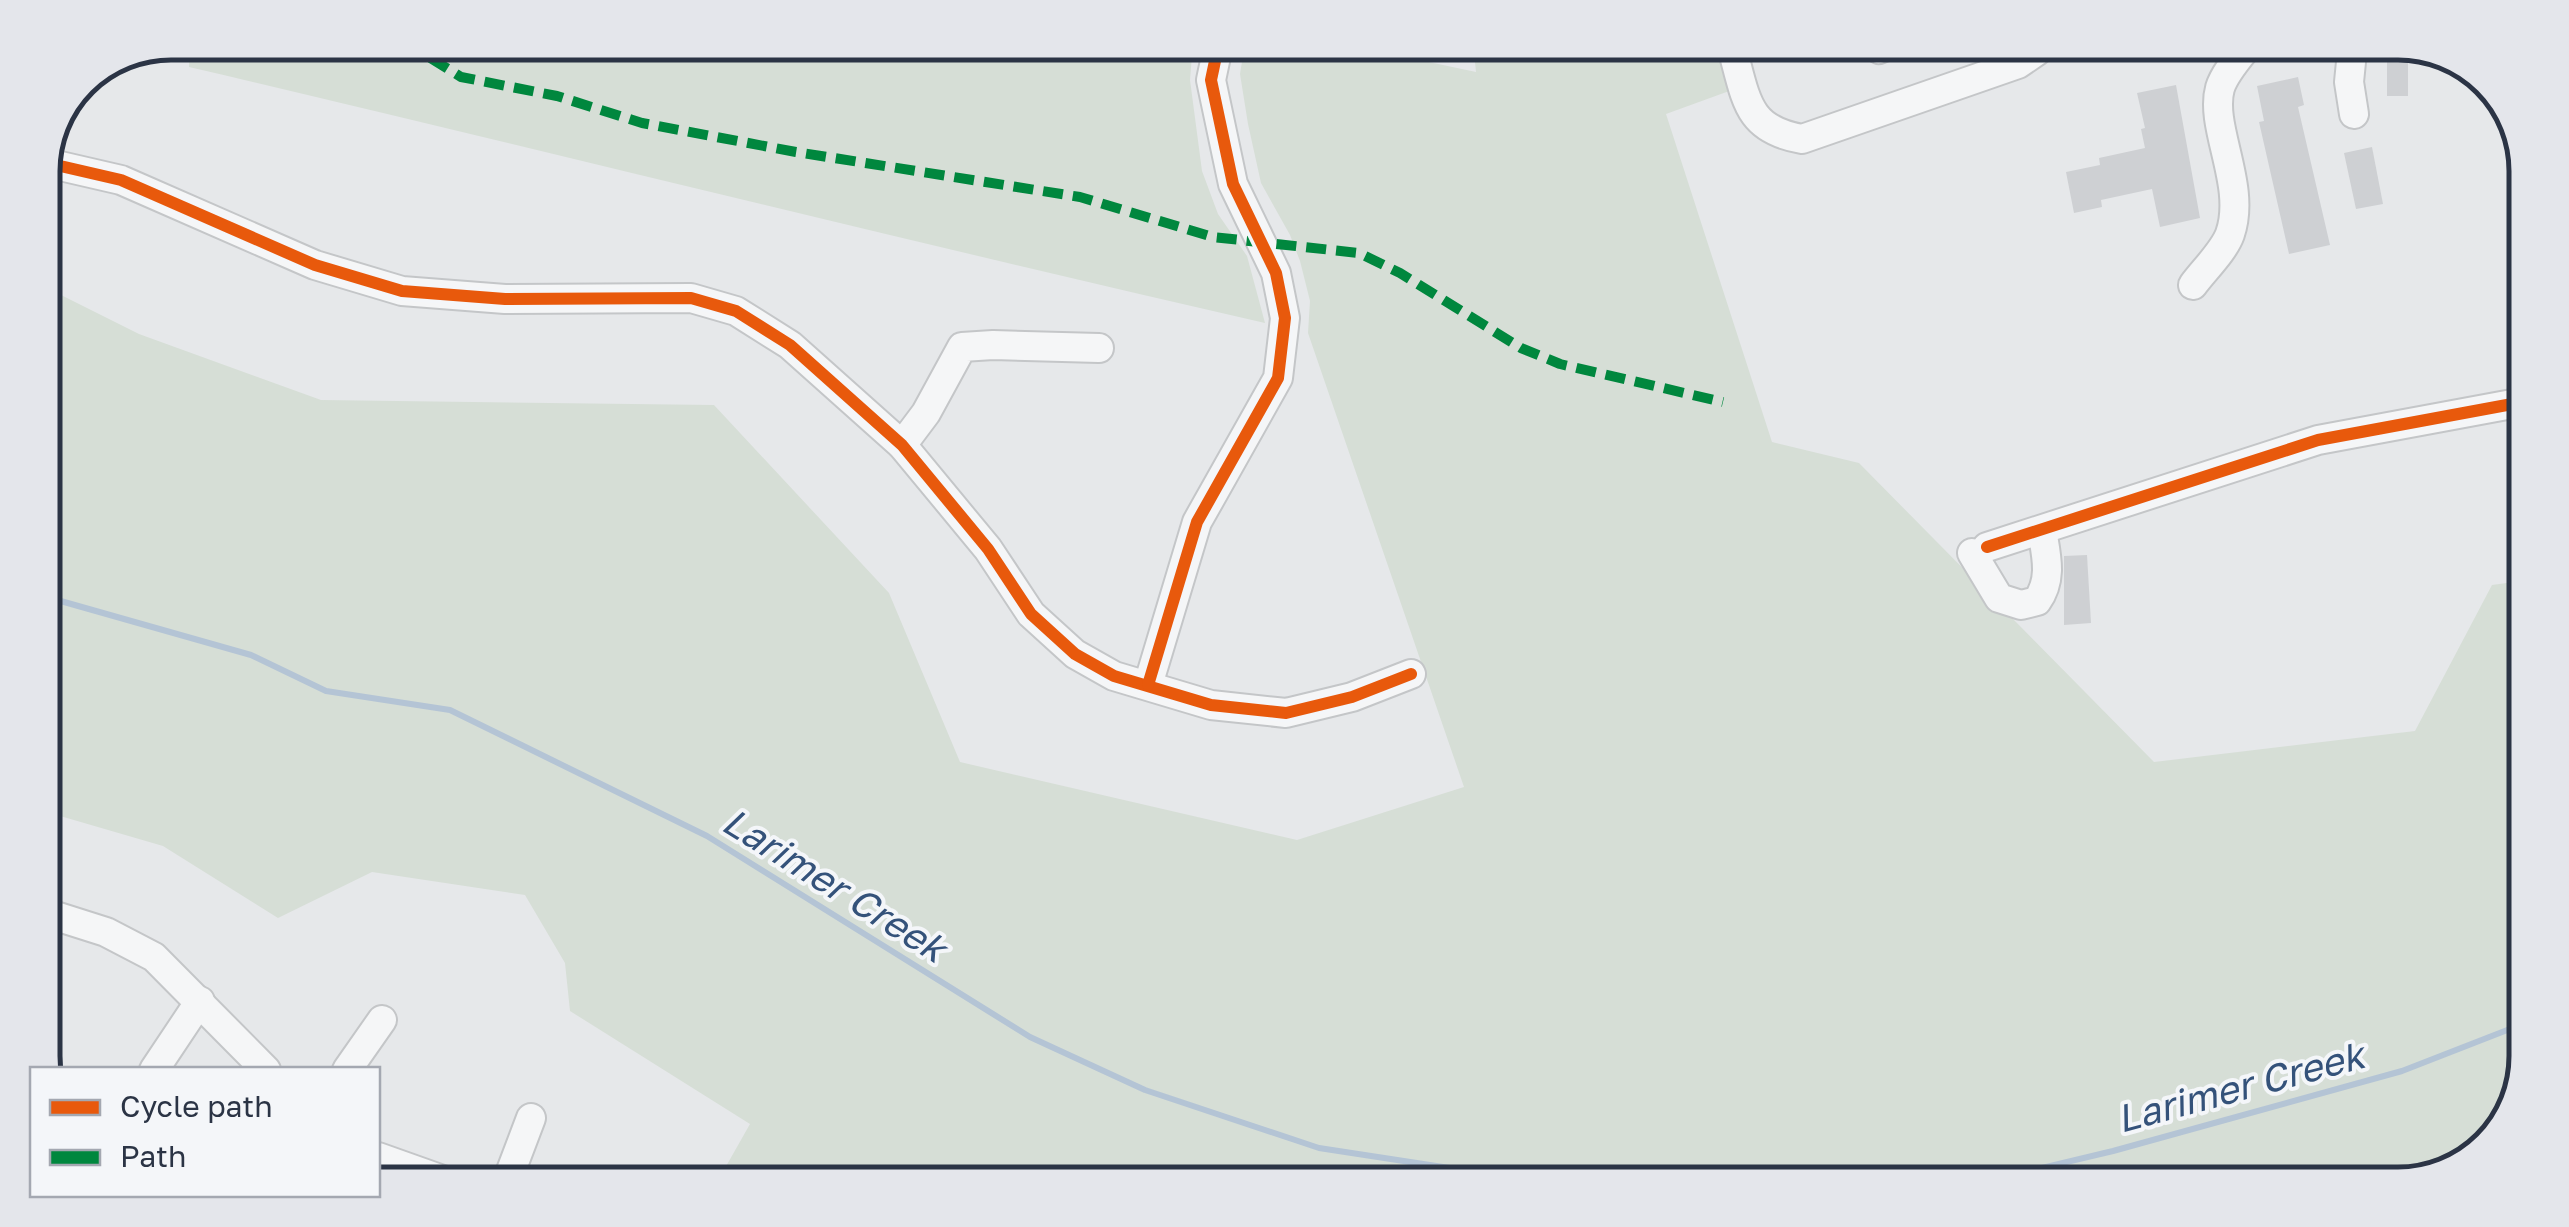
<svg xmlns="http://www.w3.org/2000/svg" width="2569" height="1227" viewBox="0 0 2569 1227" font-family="'Golos Text',sans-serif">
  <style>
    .green { fill: #d6ded6 }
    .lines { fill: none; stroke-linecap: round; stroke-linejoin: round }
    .stream { stroke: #b4c4d5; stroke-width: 6 }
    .building { fill: #ced0d3 }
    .minor-casing { stroke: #c4c6c8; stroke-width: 32 }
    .minor { stroke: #f5f6f7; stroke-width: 28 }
    .quiet { stroke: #00873e; stroke-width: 10; stroke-dasharray: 20 10; stroke-linecap: butt }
    .cycleway-casing { stroke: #f4f6f9; stroke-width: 19 }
    .cycleway { stroke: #e8590c; stroke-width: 12 }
    .labels { text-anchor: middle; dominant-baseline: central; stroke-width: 8; stroke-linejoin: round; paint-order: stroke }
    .water-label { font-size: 38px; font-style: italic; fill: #34527a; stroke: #f4f6f9 }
    .rim { fill: none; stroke: #2b3445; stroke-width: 5 }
  </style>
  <rect width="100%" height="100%" fill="#e6e8ea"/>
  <g class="green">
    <path d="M190,42L1193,43L1190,80L1202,171L1218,214L1247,256L1265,323C906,241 548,151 189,67Z"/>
    <path d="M1245,43H1339L1476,72L1473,43H1716L1732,90L1666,114L1772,442L1859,463L2154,762L2415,731L2492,585L2521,581L2514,1112L2469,1163L2399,1184H716L750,1124L570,1011L565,963L525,895L372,872L278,918L163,846L43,811V286L139,334L321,400L714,405L889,593L960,762L1297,840L1464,787L1308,333L1310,301L1300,261L1290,235L1261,183L1248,124L1240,74Z"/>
  </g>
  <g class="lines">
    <g class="stream">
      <path d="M43,596L251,655L326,691L450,710L707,836L1030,1037L1145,1090L1319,1148L1469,1171L1606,1184"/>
      <path d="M1974,1184L2113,1151L2402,1071L2515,1027"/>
    </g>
  </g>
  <g class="building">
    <rect x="2387" y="46" width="21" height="50"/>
    <path d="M2298,77L2304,105L2298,107L2330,245L2289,254L2259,122L2264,121L2257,86Z"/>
    <path d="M2176,85L2200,218L2160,227L2152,189L2101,200L2102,207L2074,213L2066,172L2100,165L2099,158L2145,148L2141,129L2145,128L2137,93Z"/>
    <path d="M2372,147L2383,204L2356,209L2344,153Z"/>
    <path d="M2087,555L2091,623L2064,625V556Z"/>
  </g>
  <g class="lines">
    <defs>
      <g id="minor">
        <path d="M1742,42L1735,59C1747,105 1751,130 1802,139L2018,64L2037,51L2039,42"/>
        <path d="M1871,42L1879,49L1895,42"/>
        <path d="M2353,42L2349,82L2354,114"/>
        <path d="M43,162L121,180L315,265L402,291L505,299L691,298L736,311L790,345L902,445L988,549L1031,614L1075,654L1114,676L1211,705L1286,713L1352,697L1411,674"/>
        <path d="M2193,285C2204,270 2224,251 2230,234C2247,185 2209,127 2220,88C2225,72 2241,55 2251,42"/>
        <path d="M902,445L926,413L962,347L993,345L1099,348"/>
        <path d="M1987,547L2318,440L2523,402"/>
        <path d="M1972,553L1999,598L2021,605L2037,601C2053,579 2046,555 2042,530"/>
        <path d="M1148,685L1197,522L1278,378L1285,318L1276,273L1233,184L1211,80L1219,42"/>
        <path d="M43,912L106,932L154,957L266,1070"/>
        <path d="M154,1070L200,1001"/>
        <path d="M347,1070L382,1020"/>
        <path d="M378,1157L454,1184"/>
        <path d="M506,1184L531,1118"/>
        <path d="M697,1184L701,1181"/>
      </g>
    </defs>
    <use href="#minor" class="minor-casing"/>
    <use href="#minor" class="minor"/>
    <path class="quiet" d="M405,42L461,77L557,96L642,123L796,152L1080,197L1213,237L1359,253L1400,273L1521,348L1560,364L1723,402"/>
    <defs>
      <g id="cycleway">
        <path d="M43,162L121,180L315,265L402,291L505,299L691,298L736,311L790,345L902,445L988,549L1031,614L1075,654L1114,676L1211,705L1286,713L1352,697L1411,674"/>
        <path d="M1987,547L2318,440L2523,402"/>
        <path d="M1148,685L1197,522L1278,378L1285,318L1276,273L1233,184L1211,80L1219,42"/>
      </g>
    </defs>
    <use href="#cycleway" class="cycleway-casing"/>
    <use href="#cycleway" class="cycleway"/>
  </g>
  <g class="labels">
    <g class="water-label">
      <text transform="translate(835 884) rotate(32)">Larimer Creek</text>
      <text transform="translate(2240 1086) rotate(-15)">Larimer Creek</text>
    </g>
  </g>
  <path d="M0 0H2569V1227H0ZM171 60H2398A111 111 0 0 1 2509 171V1056A111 111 0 0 1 2398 1167H171A111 111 0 0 1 60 1056V171A111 111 0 0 1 171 60Z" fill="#e4e6eb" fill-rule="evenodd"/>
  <path class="rim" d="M171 60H2398A111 111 0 0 1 2509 171V1056A111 111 0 0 1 2398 1167H171A111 111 0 0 1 60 1056V171A111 111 0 0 1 171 60Z"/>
  <rect x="30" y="1067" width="350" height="130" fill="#f4f6f9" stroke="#a4a8b1" stroke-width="2.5"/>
  <rect x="50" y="1100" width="50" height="15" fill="#e8590c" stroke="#a4a8b1" stroke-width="2.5"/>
  <text x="120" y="1117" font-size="30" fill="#2b3445">Cycle path</text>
  <rect x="50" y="1150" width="50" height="15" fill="#00873e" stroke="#a4a8b1" stroke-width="2.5"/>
  <text x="120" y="1167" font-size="30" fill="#2b3445">Path</text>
</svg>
